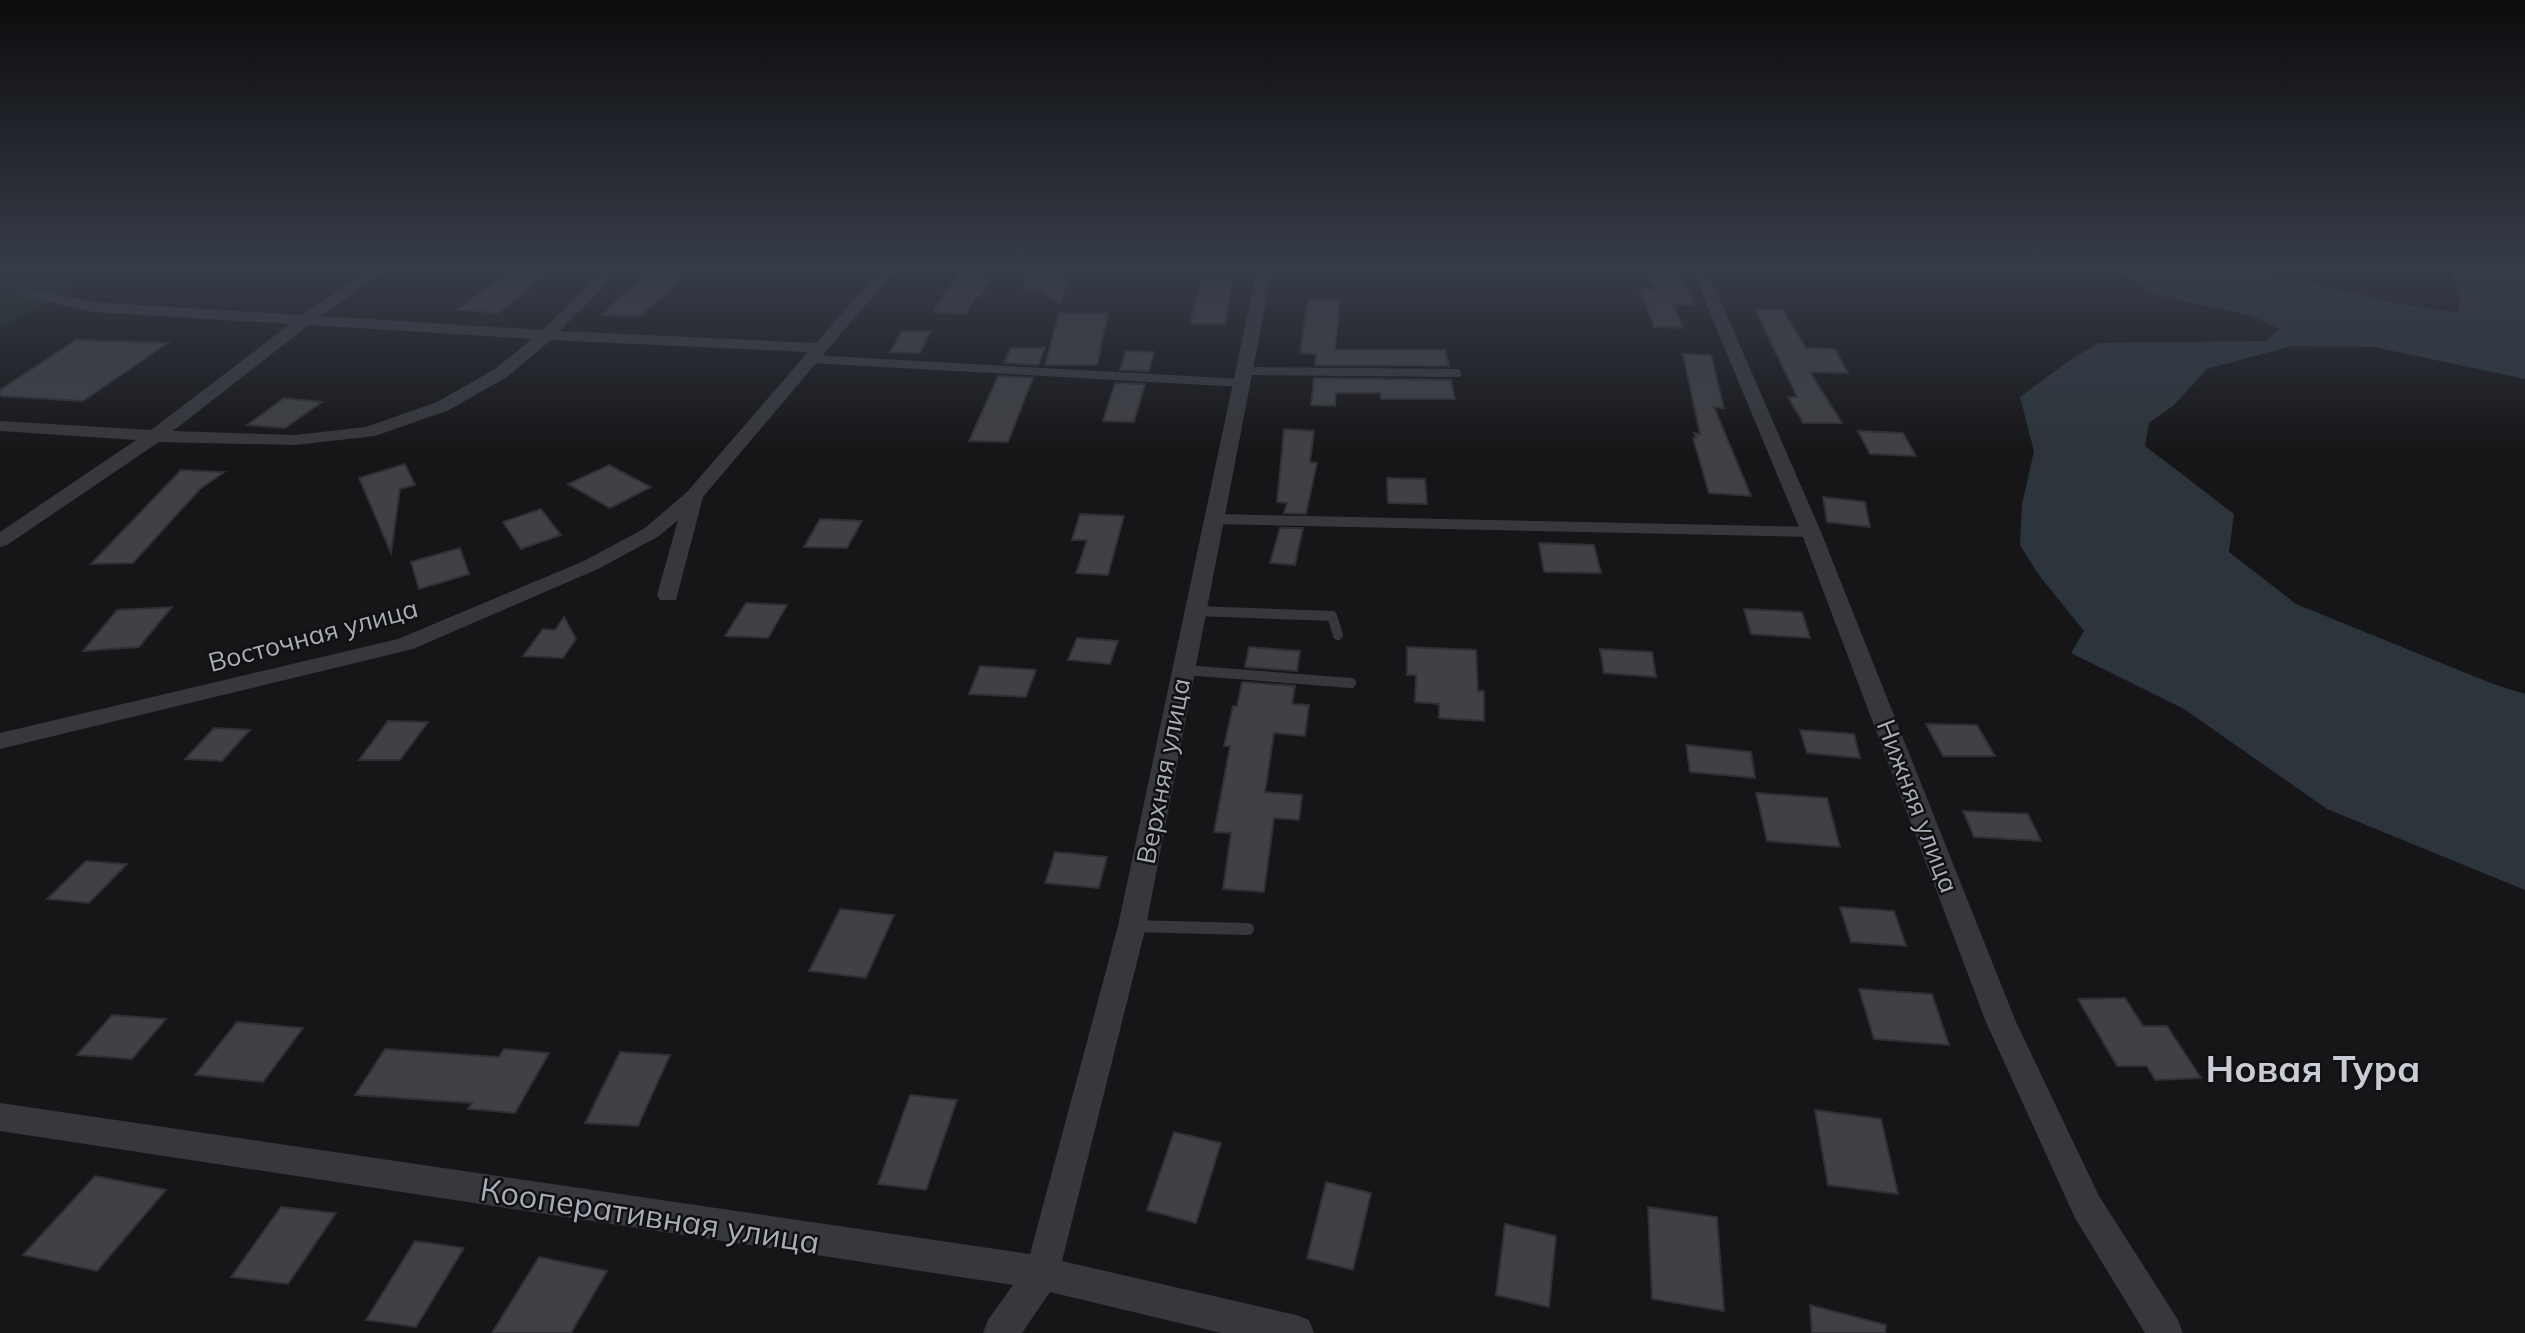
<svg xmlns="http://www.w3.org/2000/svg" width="2525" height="1333" viewBox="0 0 2525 1333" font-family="Mulish,sans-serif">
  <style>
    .green { fill: #1e261f }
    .water { fill: #2c353c }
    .building { fill: #404145; stroke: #303034; stroke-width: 2 }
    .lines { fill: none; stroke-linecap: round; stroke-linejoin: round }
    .path { stroke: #3d3f44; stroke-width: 3.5; stroke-dasharray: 2.5 3.5; stroke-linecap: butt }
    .service-far2 { stroke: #37383d; stroke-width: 8 }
    .service-far1 { stroke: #37383d; stroke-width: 10 }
    .service { stroke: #37383d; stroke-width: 12 }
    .minor { fill: #37383d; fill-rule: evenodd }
    .labels { text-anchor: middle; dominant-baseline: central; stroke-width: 5; stroke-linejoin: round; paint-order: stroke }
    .street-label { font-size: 26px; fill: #a8adb8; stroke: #111113 }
    .near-street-label { font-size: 32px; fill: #a8adb8; stroke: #111113 }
    .near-quarter-label { font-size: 37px; font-weight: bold; fill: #c9ccd4; stroke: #111113 }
  </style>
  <rect width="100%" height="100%" fill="#161618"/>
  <path class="green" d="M0,265H110L0,330Z"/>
  <path class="water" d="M2110,265L2233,268L2283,276L2391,302L2458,313L2460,296L2451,271C2469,262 2508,260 2525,271V379L2374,347L2292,346L2207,369L2174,405L2149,423L2145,446L2234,514L2229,552L2296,604L2493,684L2525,694V890L2327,809L2184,709L2071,653L2084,631L2038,574L2020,545L2022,504L2034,451L2020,397L2070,360L2099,343L2266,341L2279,329C2246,309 2210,308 2173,299C2150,294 2129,278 2110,265Z"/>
  <g class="building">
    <path d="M654,265H689L674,281H680L640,316L602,315Z"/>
    <path d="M1026,265H1051L1050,276H1069L1060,303L1038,290L1024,289V282L1013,275H1025Z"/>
    <path d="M1639,265H1676L1694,305L1673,304L1683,328L1654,327L1640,289H1655Z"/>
    <path d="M507,271L546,273L499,313L458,310Z"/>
    <path d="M958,274L991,275L980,297H976L966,313L933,312Z"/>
    <path d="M1201,278L1232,279L1226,324H1190Z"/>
    <path d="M1308,299L1340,300L1335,350H1445L1449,366L1315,365L1316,354L1300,353Z"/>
    <path d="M1755,309H1782L1806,348L1835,349L1848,373L1810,372L1842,423H1803L1788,397H1797Z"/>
    <path d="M1059,313H1108L1097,365H1045Z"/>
    <path d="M902,331H931L920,353L890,352Z"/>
    <path d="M76,340L168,343L83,401L0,396V390Z"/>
    <path d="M1011,348H1045L1038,365L1004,363Z"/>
    <path d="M1126,351L1154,352L1149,371L1120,370Z"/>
    <path d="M1683,354L1711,355L1724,408L1714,407L1751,496L1709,493L1693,438H1696L1694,433L1700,434Z"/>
    <path d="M998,376L1033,378L1008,442L969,441Z"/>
    <path d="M1314,378L1451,380L1455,399H1381L1380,393H1336L1335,406L1311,405Z"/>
    <path d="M1115,383L1145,384L1134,422L1103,421Z"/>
    <path d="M284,398L322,402L285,428L247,425Z"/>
    <path d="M1284,429L1314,431L1310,462L1317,463L1306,514L1284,513L1287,503L1277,502Z"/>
    <path d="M1858,431L1903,433L1916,456L1870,454Z"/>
    <path d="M405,464L415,485L400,489L391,553L359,478Z"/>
    <path d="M609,465L624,473L651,487L610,508L568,484Z"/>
    <path d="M181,470L224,472L200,489L133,563L91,564Z"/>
    <path d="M1387,478L1425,479L1427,504L1388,503Z"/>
    <path d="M1823,497L1865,502L1870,527L1827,522Z"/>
    <path d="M541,509L561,535L521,549L503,522Z"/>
    <path d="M1080,514L1124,516L1108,575L1076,573L1087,540H1072Z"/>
    <path d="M820,519L862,521L847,548L804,547Z"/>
    <path d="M1280,528H1303L1295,565L1270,563Z"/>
    <path d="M1539,543L1594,545L1601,573L1544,572Z"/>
    <path d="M460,548L469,574L419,589L411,562Z"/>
    <path d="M746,603L787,605L768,638L725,636Z"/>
    <path d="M172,607L139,647L83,651L117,610Z"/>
    <path d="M1744,609L1802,612L1810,638L1751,634Z"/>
    <path d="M564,617L576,639L563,658L523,656L543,629L555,630Z"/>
    <path d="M1077,638L1118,641L1110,664L1068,660Z"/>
    <path d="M1249,647L1300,651L1297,671L1245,667Z"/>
    <path d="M1407,647L1476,650L1478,691H1484V721L1439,718V704L1415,702L1416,675H1407Z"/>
    <path d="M1600,649L1652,652L1656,677L1604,673Z"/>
    <path d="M980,666L1036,670L1026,697L969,694Z"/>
    <path d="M1242,682L1295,686L1292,704L1309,705L1305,736L1274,733L1265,792L1302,795L1299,820L1274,818L1264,892L1223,889L1231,833L1214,832L1230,746H1224L1233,706H1237Z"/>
    <path d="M388,721L428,722L400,760H359Z"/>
    <path d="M1926,724L1977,725L1995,756H1943Z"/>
    <path d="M214,728L250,730L222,761L185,759Z"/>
    <path d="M1800,730L1854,734L1860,758L1807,753Z"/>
    <path d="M1686,745L1751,752L1755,778L1690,772Z"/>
    <path d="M1756,793L1827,798L1840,847L1767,841Z"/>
    <path d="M1963,811L2028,814L2041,841L1974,837Z"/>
    <path d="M1055,852L1107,857L1099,888L1045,883Z"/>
    <path d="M86,861L127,864L89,903L47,899Z"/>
    <path d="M1840,907L1894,911L1906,946L1851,942Z"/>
    <path d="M840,909L894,915L866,978L809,971Z"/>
    <path d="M1859,989L1932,994L1949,1045L1874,1039Z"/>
    <path d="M2125,998L2143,1026H2167L2201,1078L2155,1080L2147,1066H2117L2078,999Z"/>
    <path d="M112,1015L166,1019L132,1059L77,1055Z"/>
    <path d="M237,1022L303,1028L263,1082L195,1075Z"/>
    <path d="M385,1049L499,1057L504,1049L549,1053L515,1113L468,1109L472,1103L355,1095Z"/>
    <path d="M620,1052L670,1055L638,1126L585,1123Z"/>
    <path d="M910,1095L957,1100L926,1190L878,1184Z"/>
    <path d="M1815,1110L1881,1119L1898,1194L1828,1185Z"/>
    <path d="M1174,1132L1221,1143L1196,1223L1147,1210Z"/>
    <path d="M95,1176L166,1190L97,1271L23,1255Z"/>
    <path d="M1326,1182L1371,1193L1353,1270L1307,1258Z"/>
    <path d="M281,1207L336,1213L288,1284L231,1277Z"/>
    <path d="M1648,1207L1717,1217L1724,1311L1652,1299Z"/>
    <path d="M1505,1224L1556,1236L1549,1307L1496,1295Z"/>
    <path d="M415,1241L464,1248L416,1327L366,1320Z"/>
    <path d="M539,1257L607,1271L571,1333H492Z"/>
    <path d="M1810,1305L1886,1325L1885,1333H1812Z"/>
  </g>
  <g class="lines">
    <path class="path" d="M42,277L61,265"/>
    <g class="service-far2">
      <path d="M810,359L1242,383"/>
      <path d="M1244,371L1457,373"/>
    </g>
    <g class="service-far1">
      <path d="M1214,519L1811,532"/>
      <path d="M1195,611L1332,616L1338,635"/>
      <path d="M1184,670L1351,683"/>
    </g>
    <path class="service" d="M1132,926L1248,929"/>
    <g class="minor">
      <path d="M376,265H393L321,316L543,330L608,265H624L560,331L816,343L884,265H899L703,497L676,600H660L657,595L678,520L659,536L598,569L413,649L0,749V733L398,639L584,561L645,528L687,492L808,352L551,340L507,377L449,410L375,436L295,445L159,442L7,545L0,547V532L136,440L0,431V421L151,430L290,324L92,312L16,295L13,292L16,289L21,287L92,302L302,315ZM309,325L532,339L495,369L437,402L366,427L295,435L173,431Z"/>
      <path d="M1258,265H1273L1146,926L1062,1261L1296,1315L1309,1320L1314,1333H1221L1050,1292L1022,1333H983L988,1320L1013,1285L0,1131V1103L1030,1254L1118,926Z"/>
      <path d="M1690,265H1705L1821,532L2016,1022L2099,1196L2178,1320L2183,1333H2145L2075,1218L1986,1022L1801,532Z"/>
    </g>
  </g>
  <linearGradient id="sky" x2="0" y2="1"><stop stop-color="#0c0c0d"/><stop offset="0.59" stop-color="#363c48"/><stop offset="1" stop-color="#363c48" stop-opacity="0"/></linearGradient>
  <rect width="2525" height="452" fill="url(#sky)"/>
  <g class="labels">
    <g class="street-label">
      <text transform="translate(313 635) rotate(-15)">Восточная улица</text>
      <text transform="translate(1163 771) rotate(-79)">Верхняя улица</text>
      <text transform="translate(1918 806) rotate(69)">Нижняя улица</text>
    </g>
    <g class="near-street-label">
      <text transform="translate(650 1215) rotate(9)">Кооперативная улица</text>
    </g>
    <g class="near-quarter-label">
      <text x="2313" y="1068">Новая Тура</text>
    </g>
  </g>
</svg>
